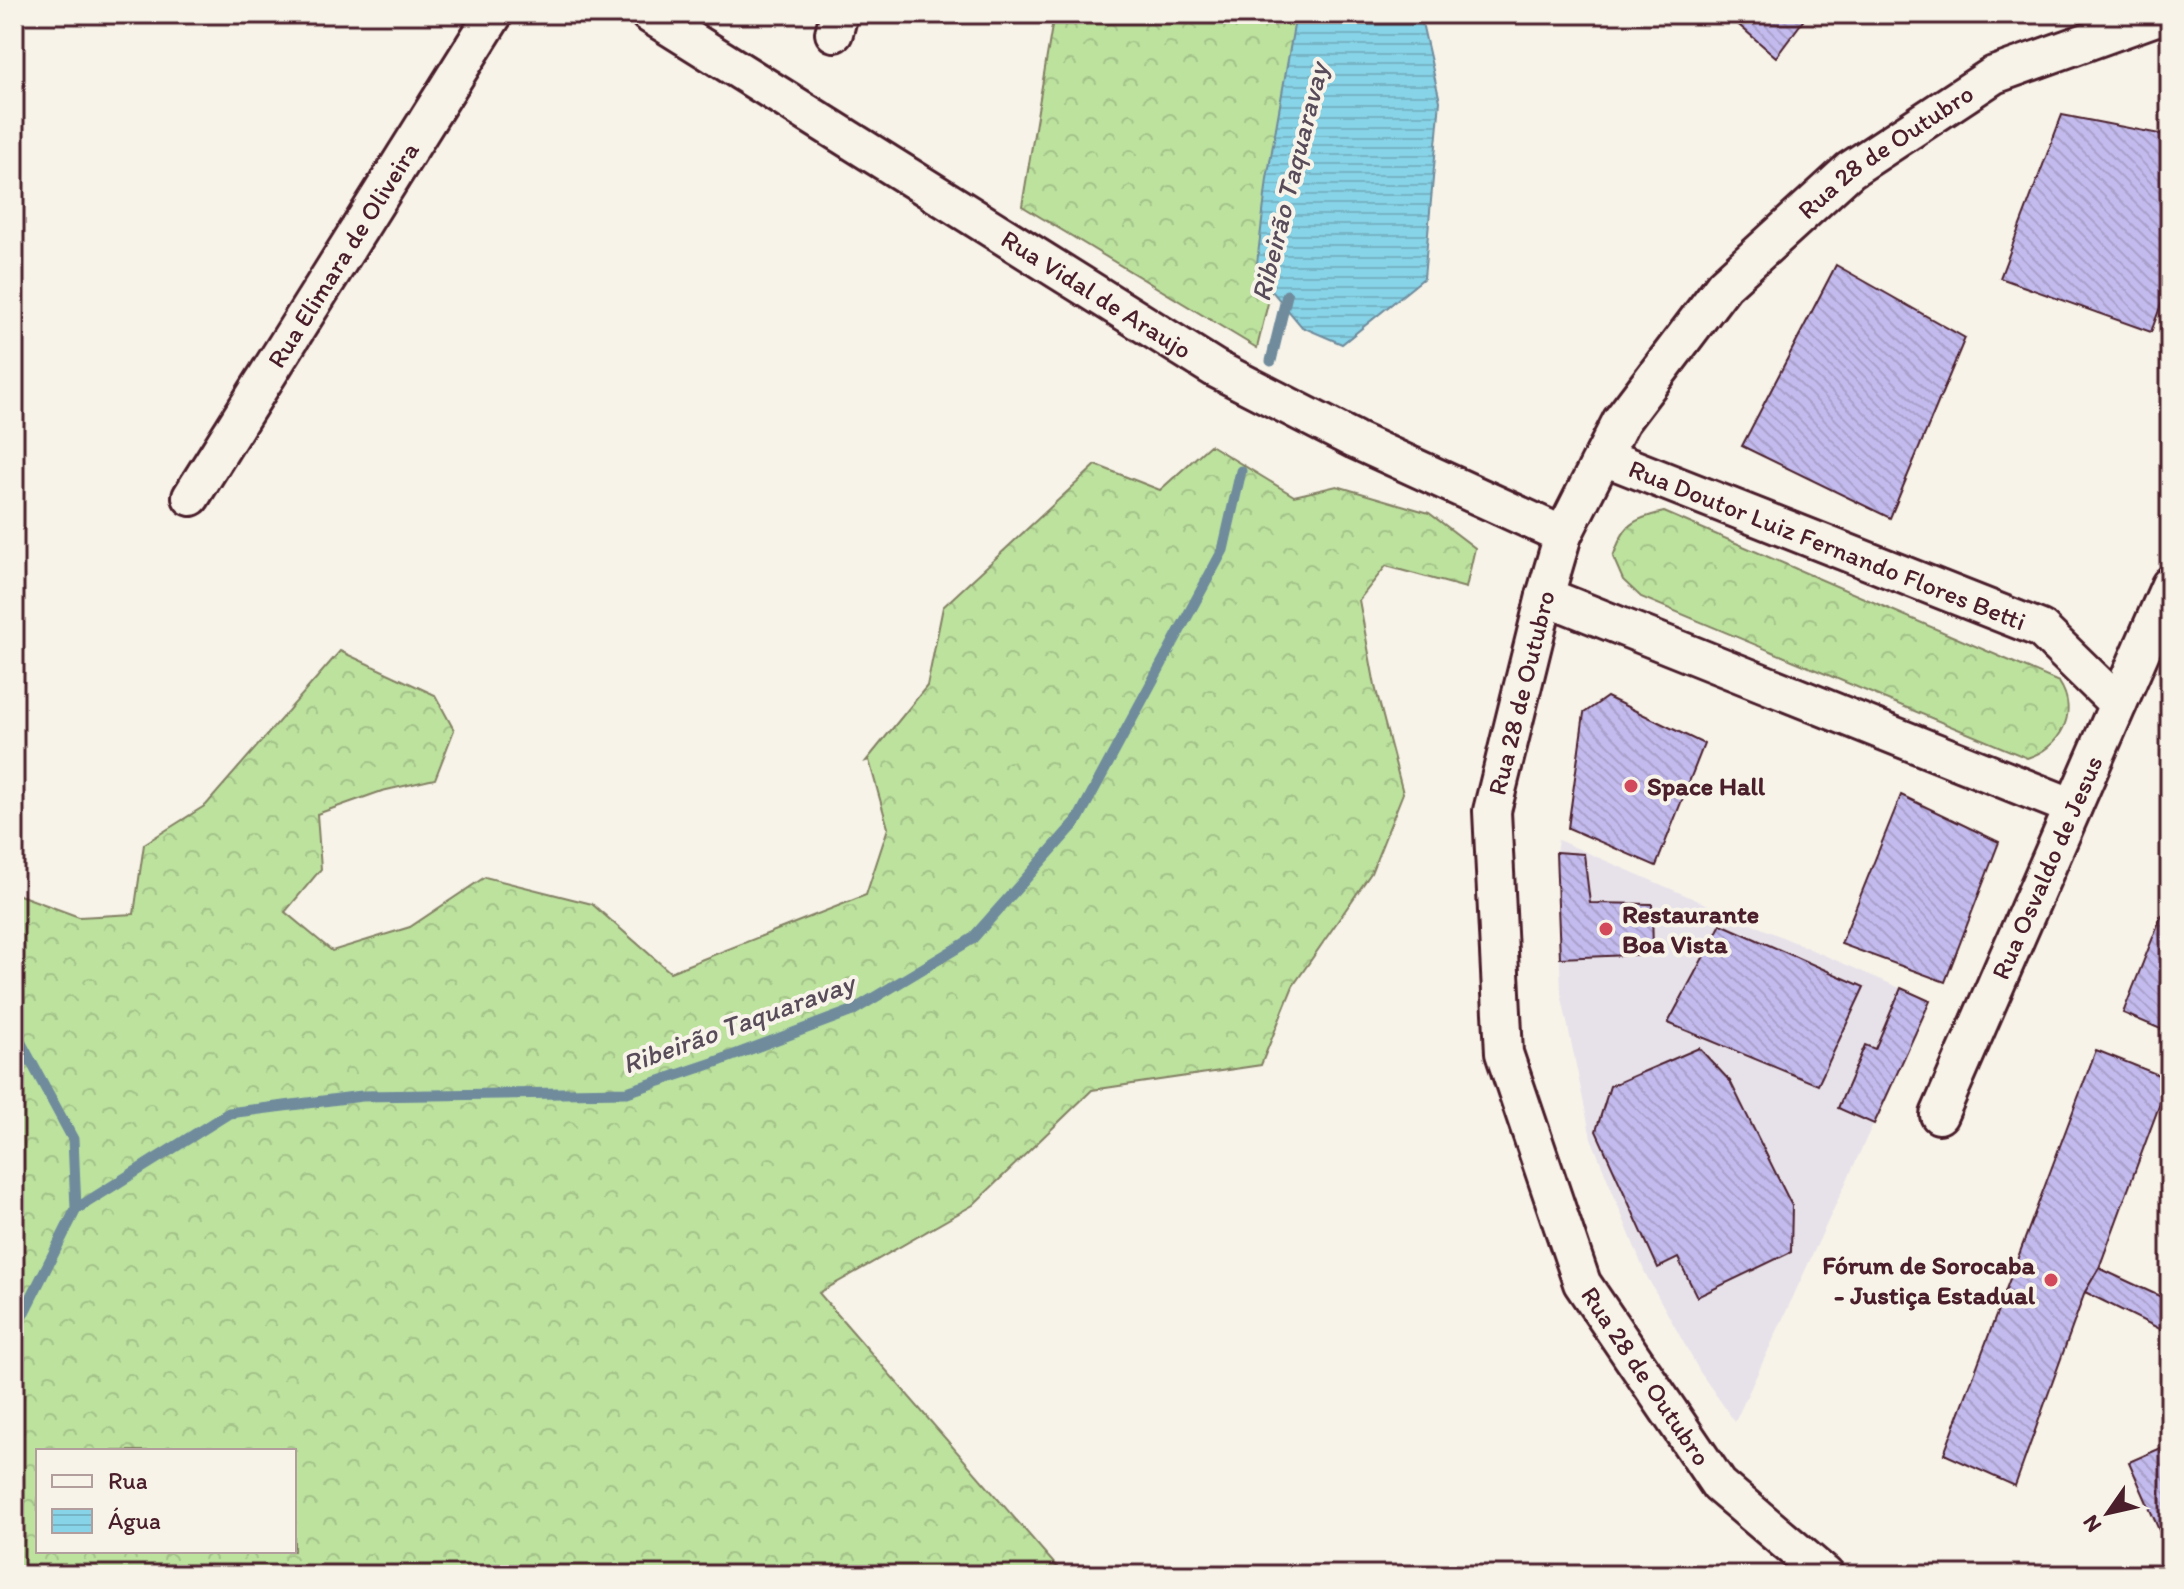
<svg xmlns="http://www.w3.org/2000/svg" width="2184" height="1589" viewBox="0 0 2184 1589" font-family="Itim,sans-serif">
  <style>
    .built { fill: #e7e2ea }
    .forest { fill: url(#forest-crowns); stroke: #838064; stroke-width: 2; fill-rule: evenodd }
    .water { fill: url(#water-rules); stroke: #6f8b9c; stroke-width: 2 }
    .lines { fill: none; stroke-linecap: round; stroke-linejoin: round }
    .stream { stroke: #6f8b9c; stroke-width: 11 }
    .building { fill: url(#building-back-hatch); stroke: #4a1f2b; stroke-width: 2 }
    .street-casing { stroke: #4a1f2b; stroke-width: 42 }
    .street { stroke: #f7f3e8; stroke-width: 36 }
    .poi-dot { fill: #d1495b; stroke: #f7f3e8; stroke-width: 3 }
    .labels { text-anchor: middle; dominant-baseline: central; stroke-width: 8; stroke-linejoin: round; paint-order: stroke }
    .street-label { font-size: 26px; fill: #4a1f2b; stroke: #f7f3e8 }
    .poi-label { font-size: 26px; font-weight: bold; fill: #4a1f2b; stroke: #f7f3e8; text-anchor: start }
    .water-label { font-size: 28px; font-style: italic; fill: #594c5a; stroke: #f7f3e8 }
  </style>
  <defs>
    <pattern id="forest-crowns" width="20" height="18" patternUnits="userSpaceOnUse" patternTransform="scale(2)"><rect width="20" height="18" fill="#bce29e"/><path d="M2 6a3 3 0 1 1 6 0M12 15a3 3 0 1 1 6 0" fill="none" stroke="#a3c188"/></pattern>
    <pattern id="water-rules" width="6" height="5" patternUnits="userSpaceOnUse" patternTransform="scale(2)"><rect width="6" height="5" fill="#87d3e7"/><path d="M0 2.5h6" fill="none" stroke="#76b5c6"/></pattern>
    <pattern id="building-back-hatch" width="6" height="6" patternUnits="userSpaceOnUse" patternTransform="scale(2)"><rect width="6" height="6" fill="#c3bbed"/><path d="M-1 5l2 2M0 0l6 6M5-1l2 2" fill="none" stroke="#a9a0cb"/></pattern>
  </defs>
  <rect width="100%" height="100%" fill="#f7f3e8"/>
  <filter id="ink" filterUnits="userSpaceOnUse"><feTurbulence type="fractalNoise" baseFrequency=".0125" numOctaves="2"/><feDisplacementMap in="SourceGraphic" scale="16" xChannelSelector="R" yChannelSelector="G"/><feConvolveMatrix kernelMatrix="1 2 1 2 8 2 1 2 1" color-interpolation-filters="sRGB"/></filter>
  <g filter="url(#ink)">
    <path class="built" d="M1558,840L1930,1001L1735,1422L1700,1372L1645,1273L1591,1138L1561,993L1556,852Z"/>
    <g class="forest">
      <path d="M1054,14H1339L1257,348L1022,206Z"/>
      <path d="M1210,445L1294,496L1337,486L1429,513L1475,548L1466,588L1386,566L1359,600L1375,686L1403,793L1371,873L1293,986L1261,1065L1092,1090L973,1205L819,1293L1064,1575H14V893L79,917L134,914L144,844L206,805L340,651L435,695L454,730L435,779L382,791L317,814L321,869L285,912L332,951L410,927L485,877L592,904L670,972L866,895L888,828L869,760L866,761L927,686L943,607L1096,465L1160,490ZM38,1451H294V1551H38Z"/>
      <path d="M1664,512L2059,682C2080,713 2060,748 2027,758L1641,597L1623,580L1613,557C1624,524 1631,520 1664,512Z"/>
    </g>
    <path class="water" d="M1296,14H1420L1440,101L1424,278L1342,344L1302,327L1256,272L1267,179Z"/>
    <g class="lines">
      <g class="stream">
        <path d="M1271,361L1287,295"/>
        <path d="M14,1030L73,1139L76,1209"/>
        <path d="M14,1332L76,1209L229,1113L362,1096L627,1092L713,1063L852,1011L972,939L1077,821L1223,550L1241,471"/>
      </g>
    </g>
    <g class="building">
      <path d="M1726,14H1808L1776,57Z"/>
      <path d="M2062,115L2170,136V280L2151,332L2000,278Z"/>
      <path d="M1836,265L1965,338L1890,518L1742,446Z"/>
      <path d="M1607,697L1704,744L1656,866L1568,828L1584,713Z"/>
      <path d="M1901,795L1999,842L1945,982L1841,944Z"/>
      <path d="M1556,852L1584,854L1590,903L1652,904L1653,954L1560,958Z"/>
      <path d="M2170,909V1033L2123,1013L2161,917Z"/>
      <path d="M1721,924L1864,987L1818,1085L1668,1023Z"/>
      <path d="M1901,988L1930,1001L1874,1124L1838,1108L1865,1045L1875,1049Z"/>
      <path d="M1699,1048L1730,1081L1792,1206L1791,1252L1697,1297L1678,1258L1658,1268L1596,1131L1610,1086Z"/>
      <path d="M2096,1050L2169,1079L2099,1268L2085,1292L2015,1486L1944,1454Z"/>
      <path d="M2099,1268L2170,1301V1334L2085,1292Z"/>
      <path d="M2170,1444V1555L2129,1462Z"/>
    </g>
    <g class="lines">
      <defs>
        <g id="street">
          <path id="s1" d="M649,14L1216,369L1355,440L1563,535"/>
          <path d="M834,33L839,14"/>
          <path id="s2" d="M1604,457L2041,629L2118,704"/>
          <path id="s3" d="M191,497L494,14"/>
          <path d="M1545,596L2073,807"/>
          <path id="s4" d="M1939,1115L2170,585"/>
          <path id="s5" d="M1825,1575L1719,1485L1582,1283L1504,1053L1492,811L1545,596L1563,535L1621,421L1724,285L1850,170L1994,75L2153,18L2170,15"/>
        </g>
      </defs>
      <use href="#street" class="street-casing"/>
      <use href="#street" class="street"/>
    </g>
  </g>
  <g class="poi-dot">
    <circle cx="1631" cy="786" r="8"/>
    <circle cx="1606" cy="929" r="8"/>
    <circle cx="2051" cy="1280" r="8"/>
  </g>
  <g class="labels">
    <g class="street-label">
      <text stroke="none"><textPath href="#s5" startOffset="1662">Rua 28 de Outubro</textPath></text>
      <text stroke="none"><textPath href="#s3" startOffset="286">Rua Elimara de Oliveira</textPath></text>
      <text stroke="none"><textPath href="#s1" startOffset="528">Rua Vidal de Araujo</textPath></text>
      <text stroke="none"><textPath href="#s2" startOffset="240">Rua Doutor Luiz Fernando Flores Betti</textPath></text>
      <text stroke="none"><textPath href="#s5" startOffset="990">Rua 28 de Outubro</textPath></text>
      <text stroke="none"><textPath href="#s4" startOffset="270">Rua Osvaldo de Jesus</textPath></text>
      <text transform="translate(1646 1376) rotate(56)">Rua 28 de Outubro</text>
    </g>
    <g class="poi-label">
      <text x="1647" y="786">Space Hall</text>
      <text x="1622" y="914">Restaurante<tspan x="1622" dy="30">Boa Vista</tspan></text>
      <text x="2035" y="1265" text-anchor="end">Fórum de Sorocaba<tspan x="2035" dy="30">- Justiça Estadual</tspan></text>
    </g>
    <g class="water-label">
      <text transform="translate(1289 182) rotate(-76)">Ribeirão Taquaravay</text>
      <text transform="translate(738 1023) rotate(-20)">Ribeirão Taquaravay</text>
    </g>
  </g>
  <rect width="2184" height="1589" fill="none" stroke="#f7f3e8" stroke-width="48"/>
  <rect x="24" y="24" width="2136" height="1541" fill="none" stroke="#4a1f2b" stroke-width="3" filter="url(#ink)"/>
  <rect x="36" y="1449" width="260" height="104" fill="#f7f3e8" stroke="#b29e9c" stroke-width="2"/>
  <rect x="52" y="1475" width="40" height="12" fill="#f7f3e8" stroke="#b29e9c" stroke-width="2"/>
  <text x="108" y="1489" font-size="24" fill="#4a1f2b">Rua</text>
  <rect x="52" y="1509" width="40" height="24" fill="url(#water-rules)" stroke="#b29e9c" stroke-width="2"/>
  <text x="108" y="1529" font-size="24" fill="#4a1f2b">Água</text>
  <g transform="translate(2108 1513) rotate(236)" stroke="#f7f3e8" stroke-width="6" paint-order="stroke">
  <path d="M0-6L14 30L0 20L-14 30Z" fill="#4a1f2b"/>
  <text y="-12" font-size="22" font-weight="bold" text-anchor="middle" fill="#4a1f2b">N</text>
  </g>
</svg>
